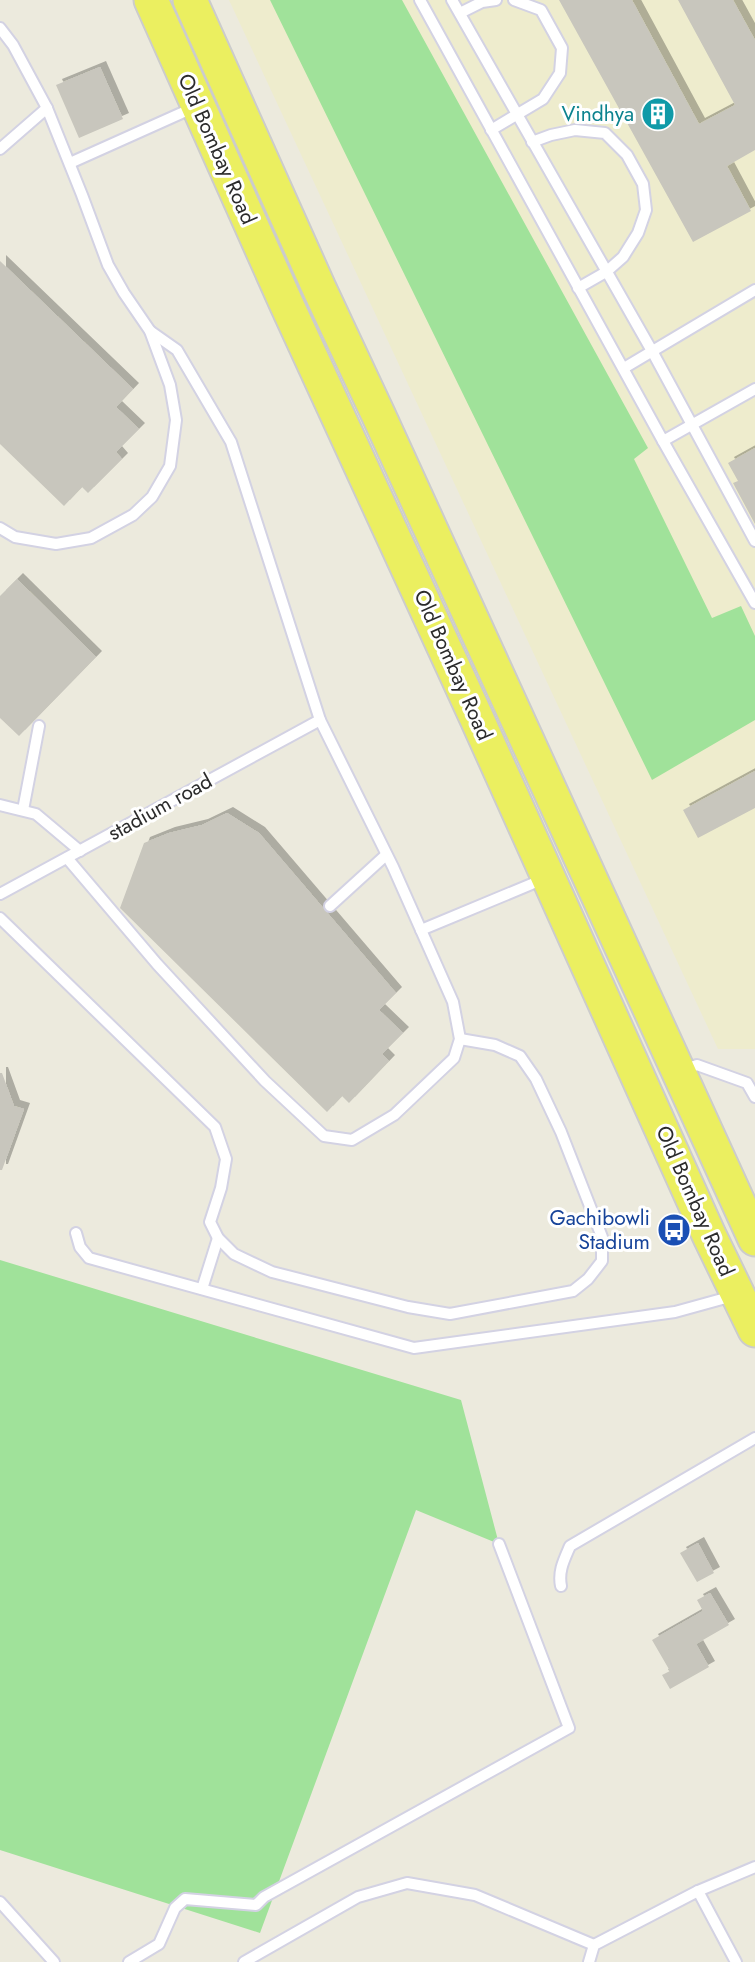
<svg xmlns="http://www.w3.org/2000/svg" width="755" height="1962" viewBox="0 0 755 1962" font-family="Jost,sans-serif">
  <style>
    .education { fill: #eeeccd }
    .green { fill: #a0e29a }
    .building { fill: #c8c6bd; filter: url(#shadow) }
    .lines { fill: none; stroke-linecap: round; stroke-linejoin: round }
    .lane-casing { stroke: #d3d2e3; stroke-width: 14 }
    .primary-casing { stroke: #ccc; stroke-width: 37 }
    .lane { stroke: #fff; stroke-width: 10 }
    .primary { stroke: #ebef60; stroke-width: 33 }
    .labels { text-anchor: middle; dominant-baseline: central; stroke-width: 6; stroke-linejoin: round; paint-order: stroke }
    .culture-label { font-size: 21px; fill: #0d838f; stroke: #fff; text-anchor: end }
    .street-label { font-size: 21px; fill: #2b2b2b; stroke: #fff }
    .transit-label { font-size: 21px; fill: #164399; stroke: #fff; text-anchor: end }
  </style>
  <defs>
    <filter id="shadow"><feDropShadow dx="6" dy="-6" stdDeviation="0" flood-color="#0004"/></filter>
  </defs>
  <rect width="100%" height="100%" fill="#eceadd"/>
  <path class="education" d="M229,0H755V1049H718Z"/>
  <g class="green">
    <path d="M270,0H402L648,448L634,459L712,618L741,606L755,636V720L652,780Z"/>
    <path d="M0,1260L461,1400L499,1544L416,1510L260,1933L0,1850Z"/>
  </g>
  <g class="building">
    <path d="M559,0H632L699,124L735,105L678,0H733L755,40V150L727,166L751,211L693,242Z"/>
    <path d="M100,67L123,119L79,138L56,85Z"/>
    <path d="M0,261L133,389L116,407L139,429L116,452L122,459L88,493L82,487L64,506L0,444Z"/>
    <path d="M755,448V524L733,483L738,481L728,463Z"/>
    <path d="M17,579L96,657L19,736L0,718V596Z"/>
    <path d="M755,771V808L698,838L683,810Z"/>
    <path d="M227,813L259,833L396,993L379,1010L403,1033L382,1054L389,1061L349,1103L342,1096L327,1112L120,908L144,843L169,833L202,825Z"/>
    <path d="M0,1073H2L14,1106L24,1109L2,1170H0Z"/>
    <path d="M698,1543L714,1573L697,1582L680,1553Z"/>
    <path d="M710,1593L729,1625L696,1644L709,1667L670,1689L662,1675L670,1671L652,1640L703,1611L697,1600Z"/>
  </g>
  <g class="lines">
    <defs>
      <g id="lane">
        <path d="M420,0L663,441L755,603"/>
        <path d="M452,0L652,351L755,541"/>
        <path d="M460,13L482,2L496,0"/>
        <path d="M0,28L13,45L47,108L82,195L108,265L124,293L150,331L170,385L176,420L170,466L152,497L133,515L91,538L56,544L15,537L0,528"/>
        <path d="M491,130L543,99L560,73L562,48L541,10L514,0"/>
        <path d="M532,142L551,135L575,130L605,133L627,155L643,184L646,210L638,233L623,257L606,272L578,288"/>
        <path d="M0,149L47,108"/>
        <path d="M70,163L195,107"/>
        <path d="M624,368L755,290"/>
        <path d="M663,441L755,389"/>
        <path d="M0,805L36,814L80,851"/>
        <path d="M23,810L39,726"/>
        <path d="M67,858L157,964L265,1081L324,1136L352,1140L394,1115L454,1058L460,1039L453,1002L393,867L320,720L231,442L177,350L150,331"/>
        <path d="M0,894L320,720"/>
        <path d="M330,906L386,855"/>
        <path d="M0,918L215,1127L226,1159L221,1188L210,1222L218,1238L234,1254L272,1272L408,1307L450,1314L573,1291L588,1279L602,1261V1237L561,1132L536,1079L520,1056L495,1045L460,1039"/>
        <path d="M421,930L546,878"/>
        <path d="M681,1070L697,1065L747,1083L755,1097"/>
        <path d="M76,1233L80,1247L89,1258L414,1348L675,1312L733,1296"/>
        <path d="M202,1289L218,1238"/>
        <path d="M561,1586C558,1571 564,1560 570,1546L755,1438"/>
        <path d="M698,1891L736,1962"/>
        <path d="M0,1902L54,1962"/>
        <path d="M129,1962L159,1944L175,1908L185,1899L256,1905L264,1897L569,1728L499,1544"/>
        <path d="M244,1962L358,1897L407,1883L475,1895L594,1945"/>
        <path d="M589,1962L594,1945L698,1891L755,1867"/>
      </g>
      <g id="primary">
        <path d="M151,0L286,303L477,719L709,1235L755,1330"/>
        <path d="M190,0L319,288L378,414L755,1239"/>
      </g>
    </defs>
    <use href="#lane" class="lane-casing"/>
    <use href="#primary" class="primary-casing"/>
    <use href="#lane" class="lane"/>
    <use href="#primary" class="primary"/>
  </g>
  <defs>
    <symbol id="building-disc" viewBox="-11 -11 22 22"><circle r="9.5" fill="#0f9aa8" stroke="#fff"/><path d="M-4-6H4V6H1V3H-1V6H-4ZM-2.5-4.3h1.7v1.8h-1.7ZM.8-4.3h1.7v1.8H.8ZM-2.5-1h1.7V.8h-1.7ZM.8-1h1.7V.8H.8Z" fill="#fff"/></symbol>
    <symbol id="bus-disc" viewBox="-11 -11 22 22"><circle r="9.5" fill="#1a4fb4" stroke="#fff"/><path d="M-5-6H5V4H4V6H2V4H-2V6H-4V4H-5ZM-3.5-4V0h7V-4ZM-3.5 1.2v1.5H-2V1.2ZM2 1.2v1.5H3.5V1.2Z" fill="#fff"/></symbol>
  </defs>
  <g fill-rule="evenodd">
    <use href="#building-disc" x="639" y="95" width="38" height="38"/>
    <use href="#bus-disc" x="655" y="1211" width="38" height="38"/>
  </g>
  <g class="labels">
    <g class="culture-label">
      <text x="634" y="114">Vindhya</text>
    </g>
    <g class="street-label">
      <text transform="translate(217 149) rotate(66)">Old Bombay Road</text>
      <text transform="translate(453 665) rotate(66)">Old Bombay Road</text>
      <text transform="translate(160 807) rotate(-29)">stadium road</text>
      <text transform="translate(695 1201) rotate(66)">Old Bombay Road</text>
    </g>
    <g class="transit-label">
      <text x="650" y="1218">Gachibowli<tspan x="650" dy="24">Stadium</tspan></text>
    </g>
  </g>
</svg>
